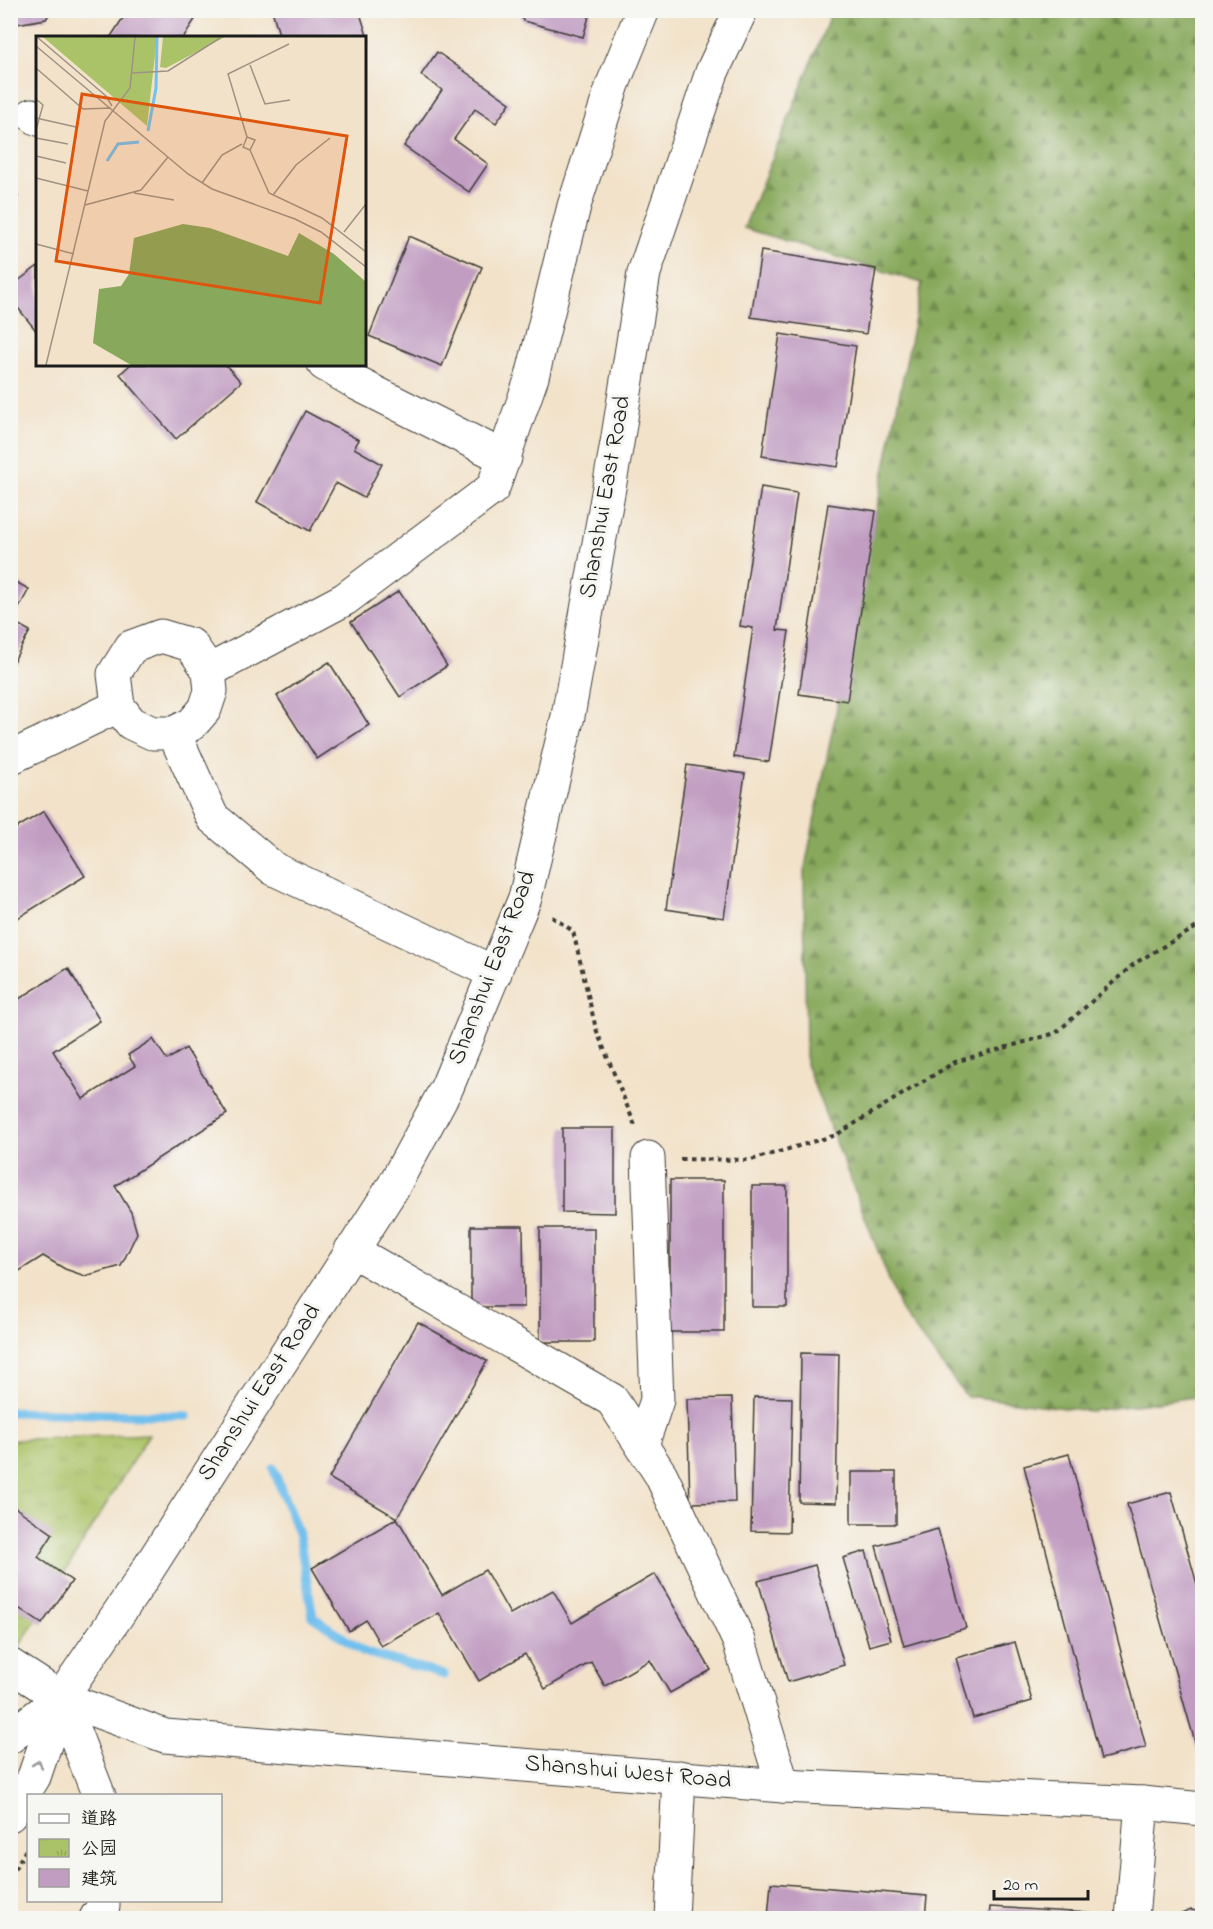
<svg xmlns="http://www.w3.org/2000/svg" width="1213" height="1929" viewBox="0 0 1213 1929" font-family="'Indie Flower','LXGW WenKai TC',sans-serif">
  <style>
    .forest { fill: url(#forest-firs); stroke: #52623c; stroke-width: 1.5 }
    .park { fill: url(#park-tufts); stroke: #647042; stroke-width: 1.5 }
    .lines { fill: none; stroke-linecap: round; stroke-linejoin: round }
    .stream { stroke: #72c0ed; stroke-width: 9 }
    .building { fill: #c19dc2 }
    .minor-casing { stroke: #3c3a36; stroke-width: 35 }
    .highway-casing { stroke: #3c3a36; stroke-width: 35 }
    .path { stroke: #3c3a36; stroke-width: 4; stroke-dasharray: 4.5 4.5; stroke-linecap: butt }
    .minor { stroke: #fff; stroke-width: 33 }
    .highway { stroke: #fff; stroke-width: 33 }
    .oneway { stroke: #999 }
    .labels { text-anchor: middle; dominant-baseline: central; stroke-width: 6; stroke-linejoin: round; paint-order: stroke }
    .street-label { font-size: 24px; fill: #1c1c1c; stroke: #f6f6f2 }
    .inset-river { fill: none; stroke: #72c0ed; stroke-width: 3 }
    .inset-road { fill: none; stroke: #9c9384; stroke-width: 1.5 }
    .view { fill: #de560d; fill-opacity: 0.15; stroke: #de560d; stroke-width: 3 }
    .inset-edge { fill: none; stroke: #1c1c1c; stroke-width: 3 }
  </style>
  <defs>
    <pattern id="forest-firs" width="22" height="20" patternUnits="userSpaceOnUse" patternTransform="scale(1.5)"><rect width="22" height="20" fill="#88a95c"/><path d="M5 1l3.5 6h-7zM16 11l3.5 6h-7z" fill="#6e894b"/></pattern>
    <pattern id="park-tufts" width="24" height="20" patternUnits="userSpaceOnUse" patternTransform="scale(1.5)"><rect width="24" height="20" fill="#abc368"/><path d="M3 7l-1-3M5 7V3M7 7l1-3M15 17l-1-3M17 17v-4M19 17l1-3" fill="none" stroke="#93a75a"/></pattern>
  </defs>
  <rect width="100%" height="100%" fill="#f6f6f2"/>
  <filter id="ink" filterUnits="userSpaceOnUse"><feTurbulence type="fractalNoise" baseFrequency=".0167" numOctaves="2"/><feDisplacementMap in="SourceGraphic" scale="12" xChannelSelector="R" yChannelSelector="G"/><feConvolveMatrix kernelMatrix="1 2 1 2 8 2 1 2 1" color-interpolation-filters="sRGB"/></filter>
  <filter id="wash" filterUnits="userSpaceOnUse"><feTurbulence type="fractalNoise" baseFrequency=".008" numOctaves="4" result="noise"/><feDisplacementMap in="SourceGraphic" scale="24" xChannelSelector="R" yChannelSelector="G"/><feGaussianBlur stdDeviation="1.35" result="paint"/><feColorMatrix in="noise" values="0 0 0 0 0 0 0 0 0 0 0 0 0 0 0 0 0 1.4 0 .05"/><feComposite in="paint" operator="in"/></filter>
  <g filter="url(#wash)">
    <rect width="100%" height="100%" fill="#f2e2c9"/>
    <path class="forest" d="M832,11H1202V1396L1090,1411L966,1396L901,1311L806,1064L804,872L922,283L744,228Z"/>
    <path class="park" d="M149,1434L11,1660V1440Z"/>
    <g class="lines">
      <g class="stream">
        <path d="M10,1412L187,1416"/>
        <path d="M273,1468L299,1536L313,1617L364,1652L444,1675"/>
      </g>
    </g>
    <g id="blocks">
      <g class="building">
        <path d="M10,10H52L46,19L10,25Z"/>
        <path d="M128,10H201L183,38H110Z"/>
        <path d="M272,10H359L369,42L364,44V38H280Z"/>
        <path d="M519,10H591L583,37L523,21Z"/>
        <path d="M437,52L510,103L496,123L475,109L454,139L488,164L469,192L404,146L442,90L421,75Z"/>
        <path d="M10,182L18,197L10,201Z"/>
        <path d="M409,236L482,267L442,366L369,336Z"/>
        <path d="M761,251L876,269L866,334L751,317Z"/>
        <path d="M38,266V333L10,298V287Z"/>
        <path d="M780,334L856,346L838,467L762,456Z"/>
        <path d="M131,364H225L241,382L176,439L120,374Z"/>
        <path d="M305,411L359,440L354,448L382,464L364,498L336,483L310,531L257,502Z"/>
        <path d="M761,487L797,493L777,630L789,631L769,762L734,757L753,628L740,626Z"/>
        <path d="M828,504L876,511L847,701L799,694Z"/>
        <path d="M10,579L29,589L12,621L30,631L10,668Z"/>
        <path d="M399,591L447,666L400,697L351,622Z"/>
        <path d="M329,662L369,725L317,759L277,696Z"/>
        <path d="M687,765L745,774L724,918L666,909Z"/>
        <path d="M44,811L85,876L10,923V832Z"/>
        <path d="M68,968L100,1021L53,1051L83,1099L135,1066L128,1055L153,1039L167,1060L186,1048L227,1114L115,1186L131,1212L137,1233L121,1266L85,1276L65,1269L43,1256L10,1277V986L19,999Z"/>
        <path d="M562,1128H615V1213L562,1212Z"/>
        <rect x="670" y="1180" width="54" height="152"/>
        <rect x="752" y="1186" width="35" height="121"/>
        <path d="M471,1226H523L524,1307H471Z"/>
        <rect x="540" y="1228" width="54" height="114"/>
        <path d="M418,1322L487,1361L397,1518L329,1478Z"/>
        <path d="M801,1353L839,1354L836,1503L799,1502Z"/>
        <path d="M754,1397L792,1398L789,1532L751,1531Z"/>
        <path d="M732,1398L735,1502L690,1503L687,1399Z"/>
        <path d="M1069,1454L1146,1747L1101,1759L1024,1466Z"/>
        <rect x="851" y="1472" width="45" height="52"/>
        <path d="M1171,1492L1202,1602V1754L1199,1756L1127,1504Z"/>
        <path d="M10,1504L53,1534L38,1557L72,1581L42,1624L10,1602Z"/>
        <path d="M397,1518L442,1595L485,1570L510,1614L553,1590L572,1623L655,1574L711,1670L670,1693L650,1660L605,1686L591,1662L545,1689L525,1654L479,1681L439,1613L381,1646L366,1620L349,1631L312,1568Z"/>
        <path d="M938,1529L966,1628L904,1646L876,1546Z"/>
        <path d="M866,1551L891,1640L869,1646L843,1558Z"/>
        <path d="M815,1565L844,1665L788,1682L758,1581Z"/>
        <path d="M1015,1642L1032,1701L973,1718L956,1658Z"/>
        <path d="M771,1883L927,1896L925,1918H768Z"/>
        <path d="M990,1907L1089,1913L1093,1918H989Z"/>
        <path d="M1191,1910L1202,1912V1918H1172Z"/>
      </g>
    </g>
  </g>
  <g filter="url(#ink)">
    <use href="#blocks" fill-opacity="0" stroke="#3c3a36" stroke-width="1.5"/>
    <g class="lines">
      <defs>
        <g id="minor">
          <path d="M32,115L38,119"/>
          <path d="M324,364L358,384L505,458"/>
          <path d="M161,636L191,645L209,671L211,691L205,709L192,724L174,733H152L131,723L118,706L114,674L131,647Z"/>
          <path d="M209,671L345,599L493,488L532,377L574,206L613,84L643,10"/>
          <path d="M174,733L212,817L274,869L495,973"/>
          <path d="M10,758L118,706"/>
          <path d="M351,1250L612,1400L661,1475L739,1641L783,1786"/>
          <path d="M642,1445L657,1400L648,1158"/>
          <path d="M10,1665L61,1698L165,1736L783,1786L1142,1803L1202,1809"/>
          <path d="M61,1698L99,1796"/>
          <path d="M96,1918L103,1907V1900"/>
          <path d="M672,1918L679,1777"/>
          <path d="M1132,1918L1142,1803"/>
        </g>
        <g id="highway">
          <path d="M10,1737L61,1698"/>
          <path d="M10,1815L34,1777L61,1698L138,1585L393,1187L447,1087L525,898L568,716L617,443L644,273L712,72L741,10"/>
        </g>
      </defs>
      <use href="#minor" class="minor-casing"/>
      <use href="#highway" class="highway-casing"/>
      <g class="path">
        <path d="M552,917L573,931L596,1029L636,1128"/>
        <path d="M680,1159L751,1160L836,1135L955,1062L1056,1033L1135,963L1202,924"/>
        <path d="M10,1877L28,1846"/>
      </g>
      <use href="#minor" class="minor"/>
      <use href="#highway" class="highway"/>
    </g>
    <defs><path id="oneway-chevron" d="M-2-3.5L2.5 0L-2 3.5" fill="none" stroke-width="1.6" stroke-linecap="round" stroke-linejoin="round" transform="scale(1.5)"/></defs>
    <use class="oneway" href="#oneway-chevron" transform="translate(38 1764) rotate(-71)"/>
  </g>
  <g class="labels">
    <g class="street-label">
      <text transform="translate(606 497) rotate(-80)">Shanshui East Road</text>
      <text transform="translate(493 968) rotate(-69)">Shanshui East Road</text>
      <text transform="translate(260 1393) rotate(-57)">Shanshui East Road</text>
      <text transform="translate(628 1773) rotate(5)">Shanshui West Road</text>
    </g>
  </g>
  <g transform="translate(36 36)">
    <rect width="330" height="330" fill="#f2e2c9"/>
    <path d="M147,188L174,192L252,220L263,197L298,218L330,246V329H95L57,307L63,253L85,250L93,238L98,202Z" fill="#88a95c"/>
    <path d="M7,1H121L111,90ZM127,1H189L130,32L124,31Z" fill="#abc368"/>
    <path class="inset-river" d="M112,95L120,52L121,1M71,125L82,108L103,106"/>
    <path class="inset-road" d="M1,1L70,60L76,70M0,10L152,138L176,153L259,183L285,196L330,231M214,29L229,68L254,64M0,32L47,73L75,72M96,37L132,35L184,2M0,63L7,69L0,94M0,82L40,91M211,101L192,38L253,8M0,102L32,108M214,114L219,104L211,101L207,111L214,114L233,157L286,182L330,216M0,120L30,127M0,142L52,155M166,147L186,119L206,108M98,157L138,164M237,159L260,129L294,102M49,169L105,154L132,121M308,196L330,168M0,208L38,218M10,329L69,85L94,52L99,1"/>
    <path class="view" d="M46,58L311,100L284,267L20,225Z"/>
    <rect width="330" height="330" class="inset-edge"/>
  </g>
  <rect width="1213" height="1929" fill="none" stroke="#f6f6f2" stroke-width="36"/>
  <rect x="27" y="1794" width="195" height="108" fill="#f6f6f2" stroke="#9f9f9c" stroke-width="1.5"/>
  <rect x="39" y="1814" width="30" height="9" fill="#ffffff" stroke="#9f9f9c" stroke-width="1.5"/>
  <text x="81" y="1824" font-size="18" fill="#1c1c1c">道路</text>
  <rect x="39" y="1839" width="30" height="18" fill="url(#park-tufts)" stroke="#9f9f9c" stroke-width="1.5"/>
  <text x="81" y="1854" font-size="18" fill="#1c1c1c">公园</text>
  <rect x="39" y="1869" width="30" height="18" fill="#c19dc2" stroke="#9f9f9c" stroke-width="1.5"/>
  <text x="81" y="1884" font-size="18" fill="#1c1c1c">建筑</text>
  <path d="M994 1890v9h94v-9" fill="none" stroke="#1c1c1c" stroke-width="3"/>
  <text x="1003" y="1890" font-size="18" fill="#1c1c1c" stroke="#f6f6f2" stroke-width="4.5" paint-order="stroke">20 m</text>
</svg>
